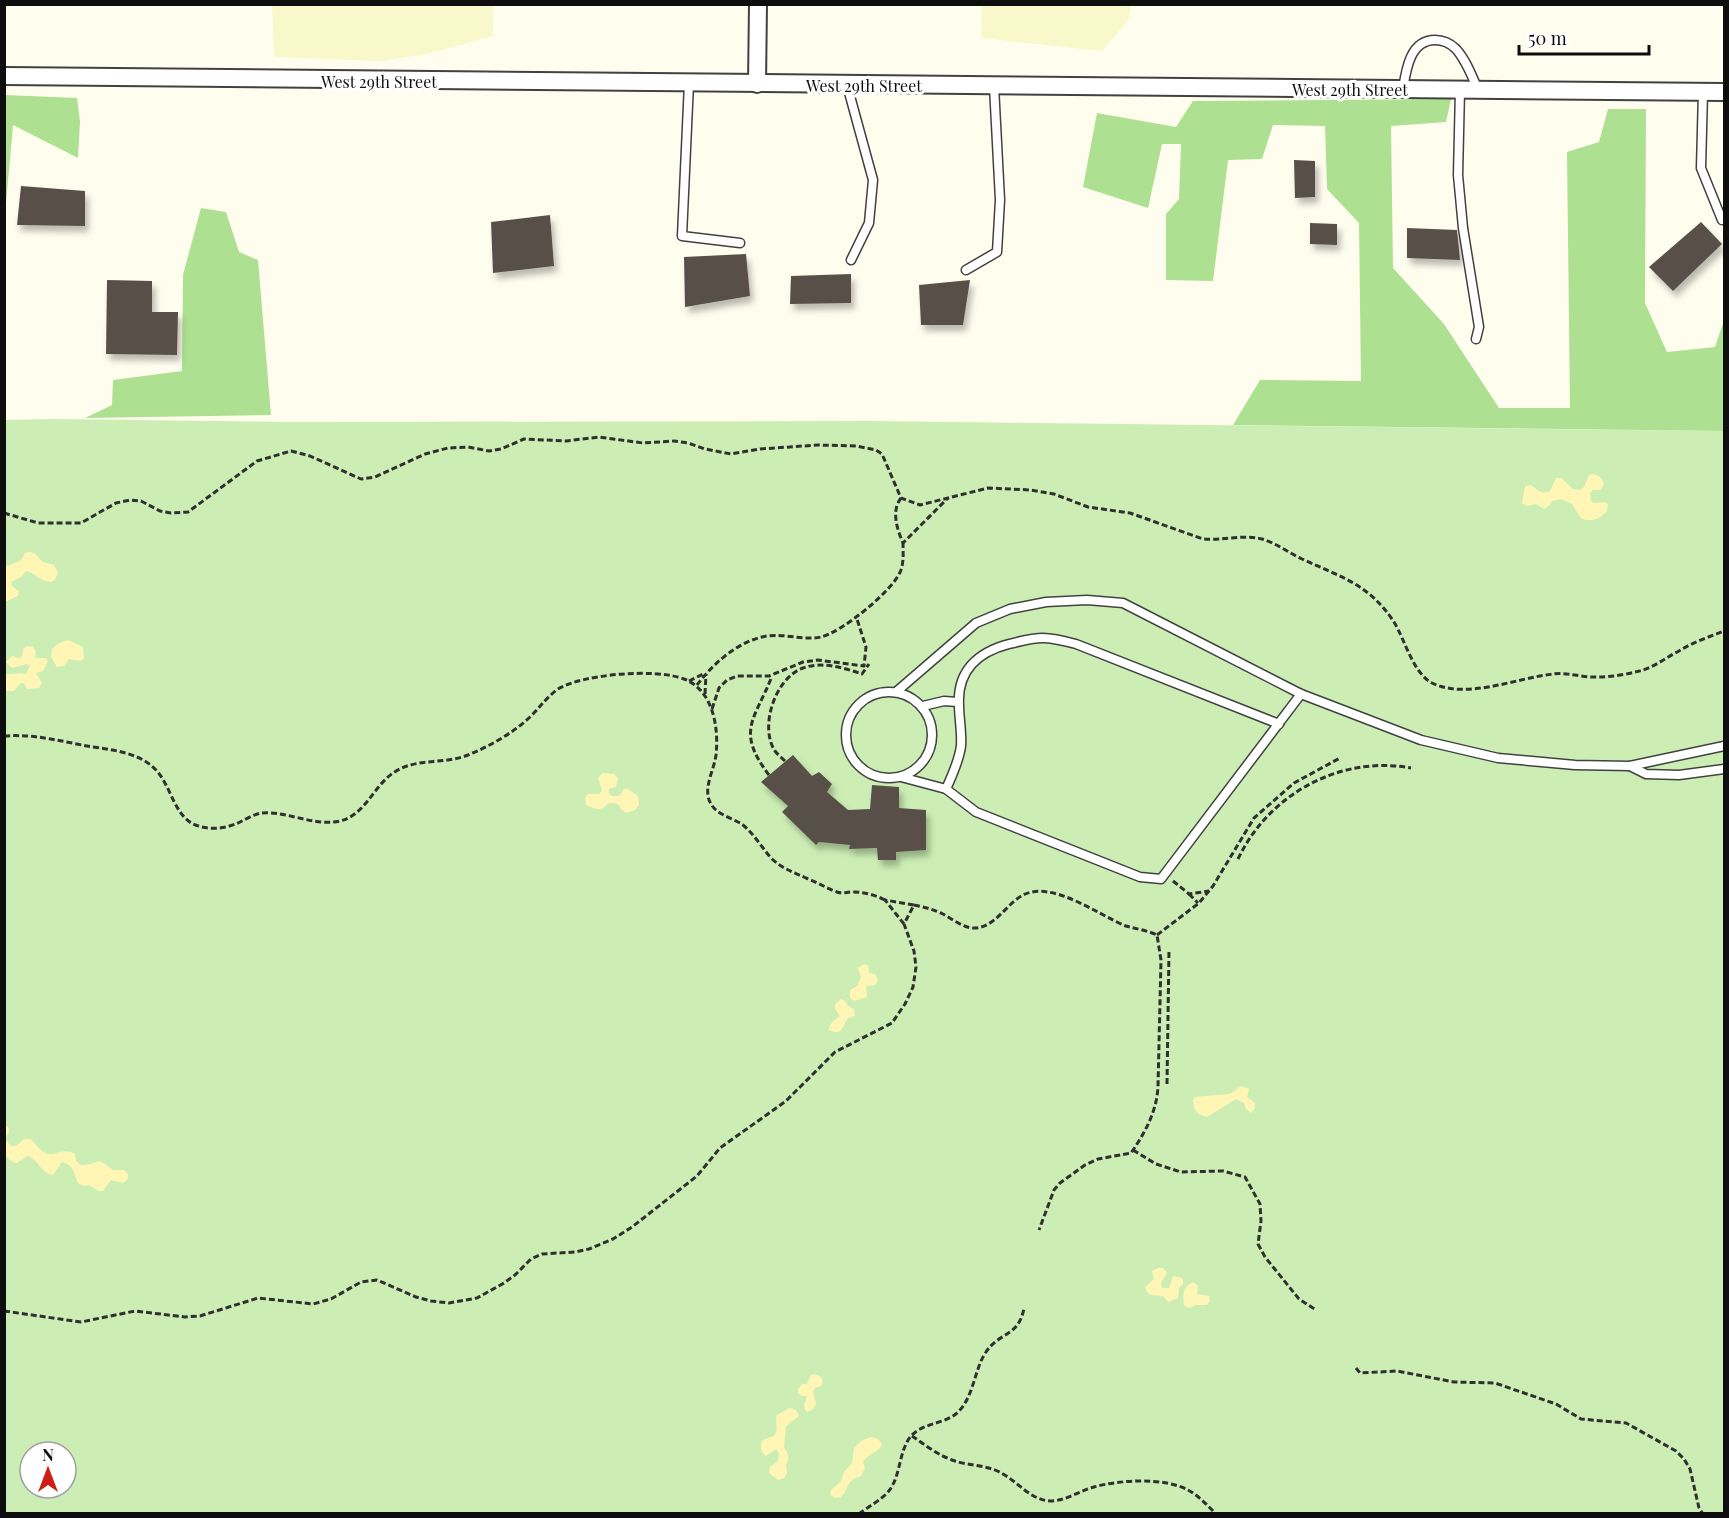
<svg xmlns="http://www.w3.org/2000/svg" width="1729" height="1518" viewBox="0 0 1729 1518" font-family="'Playfair Display',serif">
  <style>
    .farmland { fill: #f8f8cb }
    .green { fill: #cceeb4; fill-rule: evenodd }
    .forest { fill: #ade091 }
    .sand { fill: #fff6b6 }
    .building { fill: #585049; filter: url(#shadow) }
    .lines { fill: none; stroke-linecap: round; stroke-linejoin: round }
    .service-casing { stroke: #414141; stroke-width: 11 }
    .minor-casing { stroke: #414141; stroke-width: 20 }
    .path { stroke: #303030; stroke-width: 3; stroke-dasharray: 6 3; stroke-linecap: butt }
    .service { stroke: #fff; stroke-width: 8 }
    .minor { stroke: #fff; stroke-width: 16 }
    .labels { text-anchor: middle; dominant-baseline: central; stroke-width: 6; stroke-linejoin: round; paint-order: stroke }
    .street-label { font-size: 16px; fill: #0e0e0e; stroke: #fff }
  </style>
  <defs>
    <filter id="shadow"><feDropShadow dx="3.5" dy="6" stdDeviation="3" flood-color="#0004"/></filter>
  </defs>
  <rect width="100%" height="100%" fill="#fffdee"/>
  <g class="farmland">
    <path d="M272,5H493V36L427,54L382,61L274,57Z"/>
    <path d="M982,5V4L1131,5L1129,19L1102,51L981,38Z"/>
  </g>
  <path class="green" d="M52,419L290,422L872,421L1724,431V1513H5L4,420ZM30,1452H66V1488H30Z"/>
  <g class="forest">
    <path d="M5,95L77,98L80,122L78,158L13,125L5,215Z"/>
    <path d="M1451,99L1446,122L1391,126L1393,268L1444,324L1499,408H1570L1567,152L1599,142L1608,109H1646L1645,303L1667,352L1715,347L1724,320V431L1233,425L1260,380L1361,381L1359,223L1327,189L1325,126L1273,125L1262,159L1228,160L1213,281L1166,280V214L1179,199L1181,144H1162L1148,208L1083,187L1097,113L1176,127L1193,101Z"/>
    <path d="M201,208L226,212L239,252L258,260L271,415L85,418L112,405L113,380L182,371L183,275Z"/>
  </g>
  <g class="sand">
    <path d="M1593,474C1599,476 1603,478 1604,485L1600,490H1593L1590,493L1591,501L1594,503L1606,502L1608,504L1607,511C1600,519 1591,523 1581,518L1572,504L1561,499L1552,501L1550,505L1544,509L1536,504L1527,506L1522,503L1525,486L1531,485C1538,490 1541,495 1550,491L1556,478H1561L1573,489L1580,490L1584,487L1589,475Z"/>
    <path d="M30,552L34,553L43,562L54,565L58,572L55,580L51,582C39,581 36,573 26,571L21,577L11,582L12,586L19,591L18,596L5,602V564L8,566L21,560L25,553Z"/>
    <path d="M68,640L83,647L84,658L80,661L69,659L64,666L57,667L51,657L52,649L59,643Z"/>
    <path d="M27,646L33,647L36,651L35,658H45L48,661L43,671L36,673L42,683L39,688L27,689L24,683H21L14,691H5V674C13,675 16,672 26,674L30,666L27,664L12,668L6,662L12,656L20,658L22,656L23,649Z"/>
    <path d="M603,773L614,774L618,778L616,787L609,789V794L612,796H619L624,789H628L638,796L639,805L635,810L626,813L621,809L619,805C601,797 610,817 586,805L585,797L588,794H599L602,791L598,778Z"/>
    <path d="M864,964L868,965L869,973L875,974L878,980L875,985L866,986L867,997L854,1001L850,998V990L857,986L861,977L858,968Z"/>
    <path d="M841,999L845,1001L848,1006L854,1009L855,1016L848,1018C842,1026 843,1037 829,1030C830,1022 834,1021 840,1016L835,1009V1004Z"/>
    <path d="M1241,1086L1249,1089L1247,1097L1255,1103V1108L1251,1113L1246,1109L1244,1103L1236,1099L1207,1117C1198,1115 1193,1110 1193,1100L1195,1097L1230,1094Z"/>
    <path d="M5,1125L8,1127L9,1132L5,1139L11,1146H16L24,1139H30C36,1143 39,1150 45,1153C57,1158 61,1146 75,1154L76,1161L81,1165C103,1165 92,1154 113,1170H124L128,1174V1179L123,1183L111,1180L103,1191H99L89,1185L83,1186L78,1183C73,1172 75,1166 62,1162L53,1175C40,1173 39,1159 27,1156L17,1163C0,1160 4,1139 5,1125Z"/>
    <path d="M1158,1268H1163L1167,1273L1161,1283L1162,1288H1169L1173,1276L1179,1277L1183,1279V1284L1179,1288L1178,1298L1168,1302L1163,1296L1151,1295L1147,1292L1145,1287L1154,1279L1152,1271Z"/>
    <path d="M1193,1282L1198,1286L1197,1294L1209,1296L1210,1301L1207,1305H1195L1190,1308L1184,1306C1183,1296 1182,1287 1193,1282Z"/>
    <path d="M815,1374L821,1377L823,1382L821,1386L815,1388L813,1392L816,1404L813,1409L808,1412L805,1410L804,1405L807,1396H801L798,1393V1389L802,1384H807L811,1375Z"/>
    <path d="M790,1408C795,1409 798,1411 799,1416L786,1426L784,1447L788,1454V1461L786,1465L787,1473L784,1478L778,1480L769,1473L770,1467L778,1461L779,1453L776,1449L766,1456C760,1451 760,1448 762,1441C765,1439 768,1438 771,1437C781,1433 774,1422 777,1415Z"/>
    <path d="M871,1437L878,1439L882,1444C878,1453 869,1453 863,1462L865,1468L861,1476C845,1481 851,1486 841,1497L835,1498L831,1495L830,1491L841,1481L844,1472L852,1463L854,1448L861,1441Z"/>
  </g>
  <g class="building">
    <path d="M1294,160L1315,161V197L1295,198Z"/>
    <path d="M21,186L85,191V226L17,225Z"/>
    <path d="M550,215L554,266L493,273L491,222Z"/>
    <path d="M1701,222L1722,244L1673,291L1649,267Z"/>
    <path d="M1310,223L1337,224V245L1310,244Z"/>
    <path d="M1407,228L1457,230L1460,260L1407,258Z"/>
    <path d="M746,254L750,296L685,307L684,257Z"/>
    <path d="M851,274V303L790,304L791,276Z"/>
    <path d="M107,280L152,281V312H178L177,355L106,354Z"/>
    <path d="M970,280L963,325H921L919,285Z"/>
    <path d="M793,755L812,776L819,772L832,784L827,792L848,810L870,809L872,785L899,787V808L926,810V850L896,852V860H878L877,848L849,849L850,845L819,842L816,845L782,812L788,806L761,782Z"/>
  </g>
  <g class="lines">
    <defs>
      <g id="service">
        <path d="M689,83L682,236L740,243"/>
        <path d="M847,85L873,180L869,223L851,260"/>
        <path d="M1403,89C1406,70 1410,40 1435,40C1443,40 1450,43 1456,49C1466,60 1472,76 1478,90"/>
        <path d="M1460,90L1458,175L1463,228L1479,327L1476,339"/>
        <path d="M1703,92L1701,168L1722,220"/>
        <path d="M966,270L997,252L1000,200L994,86"/>
        <circle cx="889" cy="735" r="43"/>
        <path d="M896,692L976,623L1010,609L1046,602L1087,600L1123,603L1301,694L1421,740L1498,758L1575,765L1630,766L1724,746"/>
        <path d="M923,706L944,701L958,702"/>
        <path d="M1630,766L1646,774L1679,775L1724,769"/>
        <path d="M901,777L946,789L976,812L1140,877L1161,879L1301,694"/>
        <path d="M946,789C952,776 959,761 961,746C962,732 959,718 959,705C957,671 978,652 1009,644C1040,636 1046,636 1076,644L1279,724"/>
      </g>
      <g id="minor">
        <path d="M4,76L1724,92"/>
        <path d="M757,84L758,4"/>
      </g>
    </defs>
    <use href="#service" class="service-casing"/>
    <use href="#minor" class="minor-casing"/>
    <g class="path">
      <path d="M901,498C891,511 897,529 903,543L948,498"/>
      <path d="M4,513L38,523H81L116,503L130,500L141,501L160,511L171,513L188,512L257,461L291,451L310,456L361,479L375,477L425,454L448,448L468,447L489,451L501,449L524,439L566,441L599,437L643,443L674,441L688,443L705,449L731,454L760,449L818,445L856,446L876,450L882,454L901,498L920,505L988,488L1031,490L1054,494L1088,507L1130,513L1203,539C1222,541 1244,534 1262,539C1276,543 1289,553 1302,559C1341,577 1369,584 1394,622C1405,640 1413,673 1432,683C1467,700 1516,678 1553,674C1568,672 1583,678 1598,677C1612,677 1629,674 1643,670C1656,666 1667,657 1679,651C1693,642 1709,637 1724,631"/>
      <path d="M689,681L705,673"/>
      <path d="M697,685C713,664 736,643 762,637C782,632 802,641 821,637C842,632 894,590 901,570C904,561 903,552 903,543"/>
      <path d="M705,694L706,674"/>
      <path d="M712,709L719,688L727,680L737,676H769L803,662L818,660L864,666L866,647L856,616"/>
      <path d="M4,736C32,734 56,740 82,745C107,750 136,750 155,769C171,785 173,813 193,824C209,831 227,829 242,821C248,818 255,814 262,813C288,811 315,827 340,821C365,815 373,787 393,773C416,757 444,765 468,755C490,746 513,733 530,717C540,707 547,697 558,689C583,674 656,668 684,679C713,690 719,727 716,755C714,771 702,789 711,804C717,815 733,818 743,825C755,835 762,848 772,859C783,869 793,872 806,878C817,882 826,888 837,892C843,894 846,892 853,892C864,892 875,895 885,900"/>
      <path d="M785,761C782,758 778,755 775,751C759,727 775,678 803,668C822,661 844,668 862,674L869,664"/>
      <path d="M769,775C735,730 755,720 772,676"/>
      <path d="M1238,859C1269,794 1340,755 1411,768"/>
      <path d="M1173,881L1189,894L1209,891"/>
      <path d="M1189,894L1198,903"/>
      <path d="M914,905C923,907 932,909 941,913C951,918 963,928 974,928C995,928 1006,904 1023,895C1053,880 1098,915 1126,926C1136,929 1146,930 1157,935L1161,960L1158,1086C1157,1111 1145,1133 1131,1153L1098,1159L1085,1165L1060,1183L1054,1190L1039,1230"/>
      <path d="M1157,935L1199,903L1213,886L1254,818L1294,783L1340,758"/>
      <path d="M1167,1084L1169,950"/>
      <path d="M1133,1150L1156,1164L1181,1172L1223,1171L1245,1177L1260,1204L1261,1221L1258,1244L1265,1257L1299,1299L1316,1310"/>
      <path d="M4,1311L81,1322L135,1311L185,1317L200,1316L258,1298L313,1304L331,1299L361,1282L377,1280L416,1297L431,1301L449,1303L477,1298L504,1283L515,1275L531,1259L542,1254L575,1252L589,1249L613,1239L632,1227L697,1176L720,1148L786,1101L835,1052L892,1023L905,1004L913,987L916,967L914,951L904,924L914,905L885,900L904,924"/>
      <path d="M1356,1368L1360,1373L1397,1371L1454,1382L1495,1383L1556,1404L1581,1419L1626,1423L1676,1451L1684,1459L1690,1469L1699,1508L1703,1514"/>
      <path d="M912,1436C925,1445 939,1456 955,1461C970,1466 989,1465 1003,1474C1019,1483 1031,1500 1050,1501C1066,1501 1079,1491 1094,1487C1119,1480 1164,1477 1188,1490C1199,1496 1207,1505 1216,1514"/>
      <path d="M859,1514C869,1506 885,1498 891,1488C901,1472 899,1451 911,1436C922,1424 940,1424 953,1416C974,1402 973,1371 986,1352C999,1332 1019,1337 1024,1308"/>
    </g>
    <use href="#service" class="service"/>
    <use href="#minor" class="minor"/>
  </g>
  <g class="labels">
    <g class="street-label">
      <text x="379" y="81">West 29th Street</text>
      <text x="864" y="85">West 29th Street</text>
      <text x="1350" y="89">West 29th Street</text>
    </g>
  </g>
  <rect width="1729" height="1518" fill="none" stroke="#0e0e0e" stroke-width="12"/>
  <g transform="translate(48 1470)"><circle r="28" fill="#ffffff" stroke="#9f9f9f" stroke-width="1.5"/>
  <path d="M0-4.5L10 22L0 15L-10 22Z" fill="#cc2017"/>
  <text y="-9" font-size="16" font-weight="bold" text-anchor="middle" fill="#0e0e0e">N</text>
  </g>
  <path d="M1519 45v9h130v-9" fill="none" stroke="#0e0e0e" stroke-width="3"/>
  <text x="1528" y="45" font-size="18" fill="#0e0e0e" stroke="#ffffff" stroke-width="4.5" paint-order="stroke">50 m</text>
</svg>
